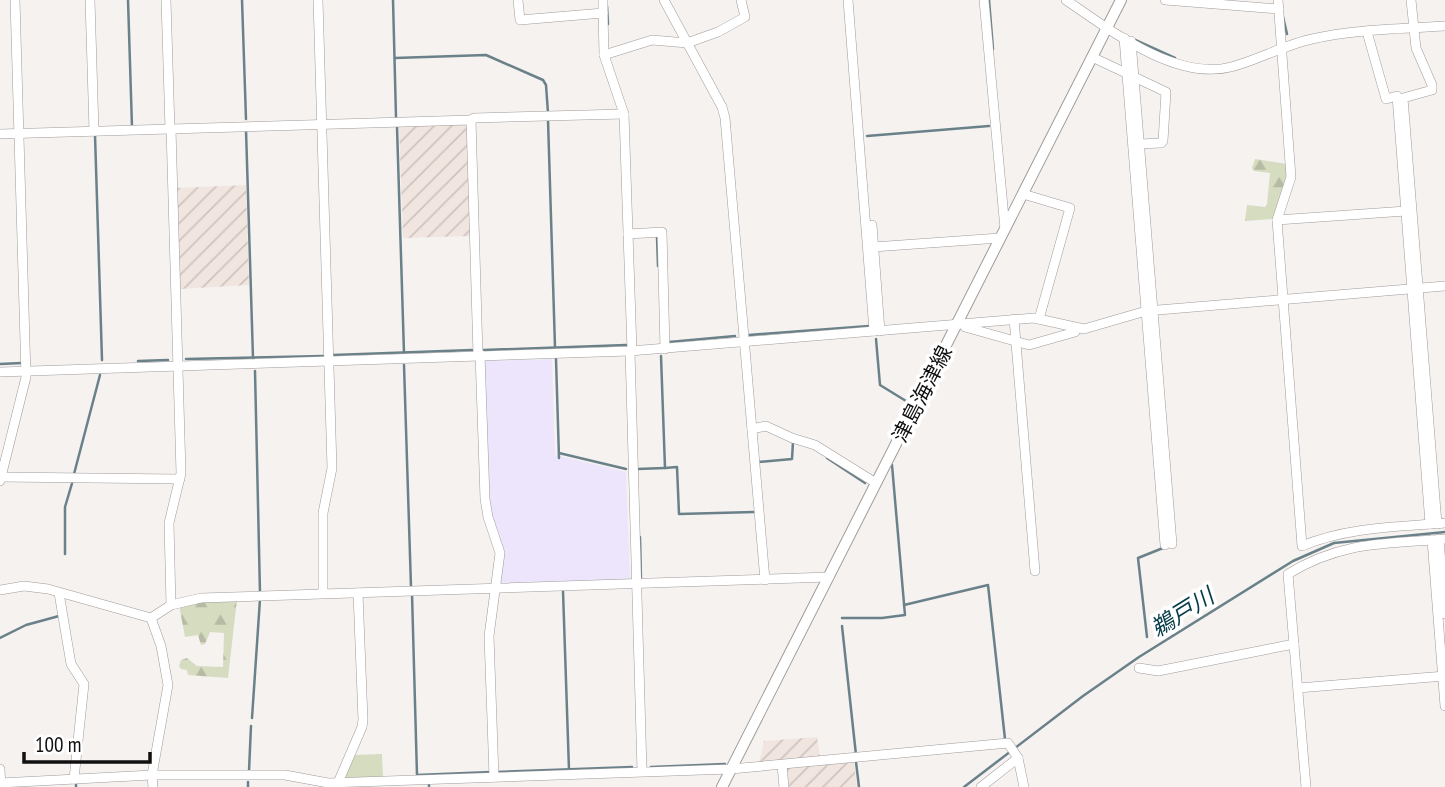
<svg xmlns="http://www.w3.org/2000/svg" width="1445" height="787" viewBox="0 0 1445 787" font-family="'PT Sans Narrow','Noto Sans JP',sans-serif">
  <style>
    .commercial { fill: #ece5fb }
    .industrial { fill: url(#industrial-furrows) }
    .grass { fill: #d5dcc0 }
    .forest { fill: url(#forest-firs) }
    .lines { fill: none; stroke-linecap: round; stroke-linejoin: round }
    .stream { stroke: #6a818a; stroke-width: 2.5 }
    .minor-casing { stroke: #9f9b9a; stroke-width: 10 }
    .major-casing { stroke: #9f9b9a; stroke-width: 12 }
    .minor { stroke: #fff; stroke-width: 9 }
    .major { stroke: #fff; stroke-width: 10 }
    .labels { text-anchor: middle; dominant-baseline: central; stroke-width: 7; stroke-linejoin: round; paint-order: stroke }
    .street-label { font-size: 21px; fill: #111010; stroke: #fff }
    .water-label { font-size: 23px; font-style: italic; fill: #053b48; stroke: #fff }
  </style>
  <defs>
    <pattern id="industrial-furrows" width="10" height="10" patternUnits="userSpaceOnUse" patternTransform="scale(1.75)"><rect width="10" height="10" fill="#f1e5e0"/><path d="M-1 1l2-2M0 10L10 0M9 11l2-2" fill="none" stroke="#cec3bf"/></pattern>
    <pattern id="forest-firs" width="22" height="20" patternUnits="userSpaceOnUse" patternTransform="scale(1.75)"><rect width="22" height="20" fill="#d5dcc0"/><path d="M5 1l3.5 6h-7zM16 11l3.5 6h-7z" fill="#b6bca4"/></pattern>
  </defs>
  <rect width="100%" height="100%" fill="#f6f2f0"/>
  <path class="commercial" d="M552,359L555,455L626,472L630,579L627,583L499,585L502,549L490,517L482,361Z"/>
  <g class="industrial">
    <path d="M399,124H468L472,236L403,238Z"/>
    <path d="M246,185L249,285L179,289L176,188Z"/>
    <path d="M817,737L820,757L759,763L764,741Z"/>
    <path d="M854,762L857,787H786L784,768Z"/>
  </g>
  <path class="grass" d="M382,754L383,778L342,779L353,755Z"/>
  <g class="forest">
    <path d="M1255,159L1287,164L1289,178L1273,219L1245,221L1247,205L1265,207L1267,204L1270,173L1254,171L1252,168Z"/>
    <path d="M237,599L228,678L188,675L187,670L181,669L179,666L181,660L187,658L197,666L223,667L224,633L210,632L205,644L201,645L198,635L185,637L179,605L200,600Z"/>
  </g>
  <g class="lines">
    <g class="stream">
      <path d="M128,0L132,127"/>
      <path d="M242,0L246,119"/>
      <path d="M393,0L396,117"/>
      <path d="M989,0L993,49"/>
      <path d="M607,6L608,24"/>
      <path d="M1283,17L1287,34"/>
      <path d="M1133,39L1175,58"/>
      <path d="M395,58L486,55L543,80L546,85L548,113"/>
      <path d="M548,120L555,347"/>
      <path d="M397,127L404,353"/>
      <path d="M246,130L253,358"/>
      <path d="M95,135L102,360"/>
      <path d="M867,136L989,126"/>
      <path d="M656,236H657L658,266"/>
      <path d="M749,335L869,326"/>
      <path d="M876,339L880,385L906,401"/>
      <path d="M669,342L735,336"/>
      <path d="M484,350L626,345"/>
      <path d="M333,355L472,350"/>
      <path d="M661,356L665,468L677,467L679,514L754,512"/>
      <path d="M186,359L323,356"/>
      <path d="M556,359L559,458"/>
      <path d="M138,361L168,360"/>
      <path d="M0,364L22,363"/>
      <path d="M404,365L411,587"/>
      <path d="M255,371L260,593"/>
      <path d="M559,453L626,469"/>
      <path d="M827,458L865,483"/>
      <path d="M758,462L792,459L793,442"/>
      <path d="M637,471V469L665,468"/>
      <path d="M74,474L100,375"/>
      <path d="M640,537L641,580"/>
      <path d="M65,554V507L73,480"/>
      <path d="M563,591L569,770"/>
      <path d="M412,594L417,775L491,772"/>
      <path d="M904,605L988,585L1005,739"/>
      <path d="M842,618H882L905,615L892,465"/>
      <path d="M842,626L856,755"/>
      <path d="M1147,637L1138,558L1163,548"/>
      <path d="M0,638L26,625L59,616"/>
      <path d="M252,718L260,599"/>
      <path d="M856,762L859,787"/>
      <path d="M651,767L725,764"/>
      <path d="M249,771L251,726"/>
      <path d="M497,772L632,767"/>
      <path d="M76,784V787"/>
      <path d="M429,785V787"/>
      <path d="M248,787V782"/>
      <path d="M964,787L1083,696L1139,657L1293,561L1334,543L1445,532"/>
    </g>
    <defs>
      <g id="minor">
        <path d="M90,0L94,131"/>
        <path d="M166,0L170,129"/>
        <path d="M318,0L332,468L323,513V593"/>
        <path d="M518,0L520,20L603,13L604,55L624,114L632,351"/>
        <path d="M603,0V13"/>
        <path d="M664,0L722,107L725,118L765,580"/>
        <path d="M848,0L874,331"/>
        <path d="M984,0L1005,229"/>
        <path d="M1066,0C1110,30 1175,81 1231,67C1258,60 1284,45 1312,39C1355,29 1401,29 1445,26"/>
        <path d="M1165,0L1279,9"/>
        <path d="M1278,0L1291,177L1277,220L1302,546C1347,527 1397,527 1445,523"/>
        <path d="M1411,0L1416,48L1432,85V90L1403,98L1437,524"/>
        <path d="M1367,32L1386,99L1397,96L1430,524"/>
        <path d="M1124,38L1165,545"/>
        <path d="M1131,41L1172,544"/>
        <path d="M604,55L652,40L687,43L718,32L745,17L741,0"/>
        <path d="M1092,57L1166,92L1163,141L1161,143L1139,144"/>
        <path d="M471,120L474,118L624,114"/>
        <path d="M0,134L471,120L478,355"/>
        <path d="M1023,194L1070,208L1039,319"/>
        <path d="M1277,220L1406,211"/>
        <path d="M872,225L880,331"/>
        <path d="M628,234L662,232L665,349"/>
        <path d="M873,247L1000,238"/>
        <path d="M1014,319L1035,571"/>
        <path d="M965,327L1029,345L1075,332"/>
        <path d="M630,351L642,771"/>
        <path d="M480,354L485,499L488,517L500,553L489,636L494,777"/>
        <path d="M0,372L630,351L1034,318L1084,329L1146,311L1445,286"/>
        <path d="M752,429L766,426L792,438L815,445L876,483"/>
        <path d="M0,477L180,479"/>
        <path d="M0,481L26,377L15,0"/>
        <path d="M1439,539L1445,614"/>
        <path d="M1432,540L1445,706"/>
        <path d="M0,590L24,586L48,589L151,618L171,605L201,598L829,577"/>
        <path d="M59,593L71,664L84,684L74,779"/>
        <path d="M171,605L169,523L181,473L171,129"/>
        <path d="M151,618L161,646L168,685L152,775L153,787"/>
        <path d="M1139,668L1158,671L1294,644"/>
        <path d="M1298,688L1445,676"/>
        <path d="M782,765L784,787"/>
        <path d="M0,769L1,787"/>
        <path d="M0,783L152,775H285L328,783L731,769L1008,743L1018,758L1024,787"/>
        <path d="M337,785L362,727L363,720L358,593"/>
        <path d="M981,787L1018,758"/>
        <path d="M1306,787L1288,574C1341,541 1385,544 1445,539"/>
      </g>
      <path id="major" d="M722,787L1121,0"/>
    </defs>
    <use href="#minor" class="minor-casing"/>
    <use href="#major" class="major-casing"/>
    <use href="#minor" class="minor"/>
    <use href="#major" class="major"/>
  </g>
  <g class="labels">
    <g class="street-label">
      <text transform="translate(922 394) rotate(-63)">津島海津線</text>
    </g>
    <g class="water-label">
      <text transform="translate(1182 612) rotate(-32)">鵜戸川</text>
    </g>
  </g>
  <path d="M24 752v10h126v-10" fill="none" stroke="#111010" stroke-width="3.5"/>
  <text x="35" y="752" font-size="21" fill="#111010" stroke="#ffffff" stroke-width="5" paint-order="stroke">100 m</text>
</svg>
